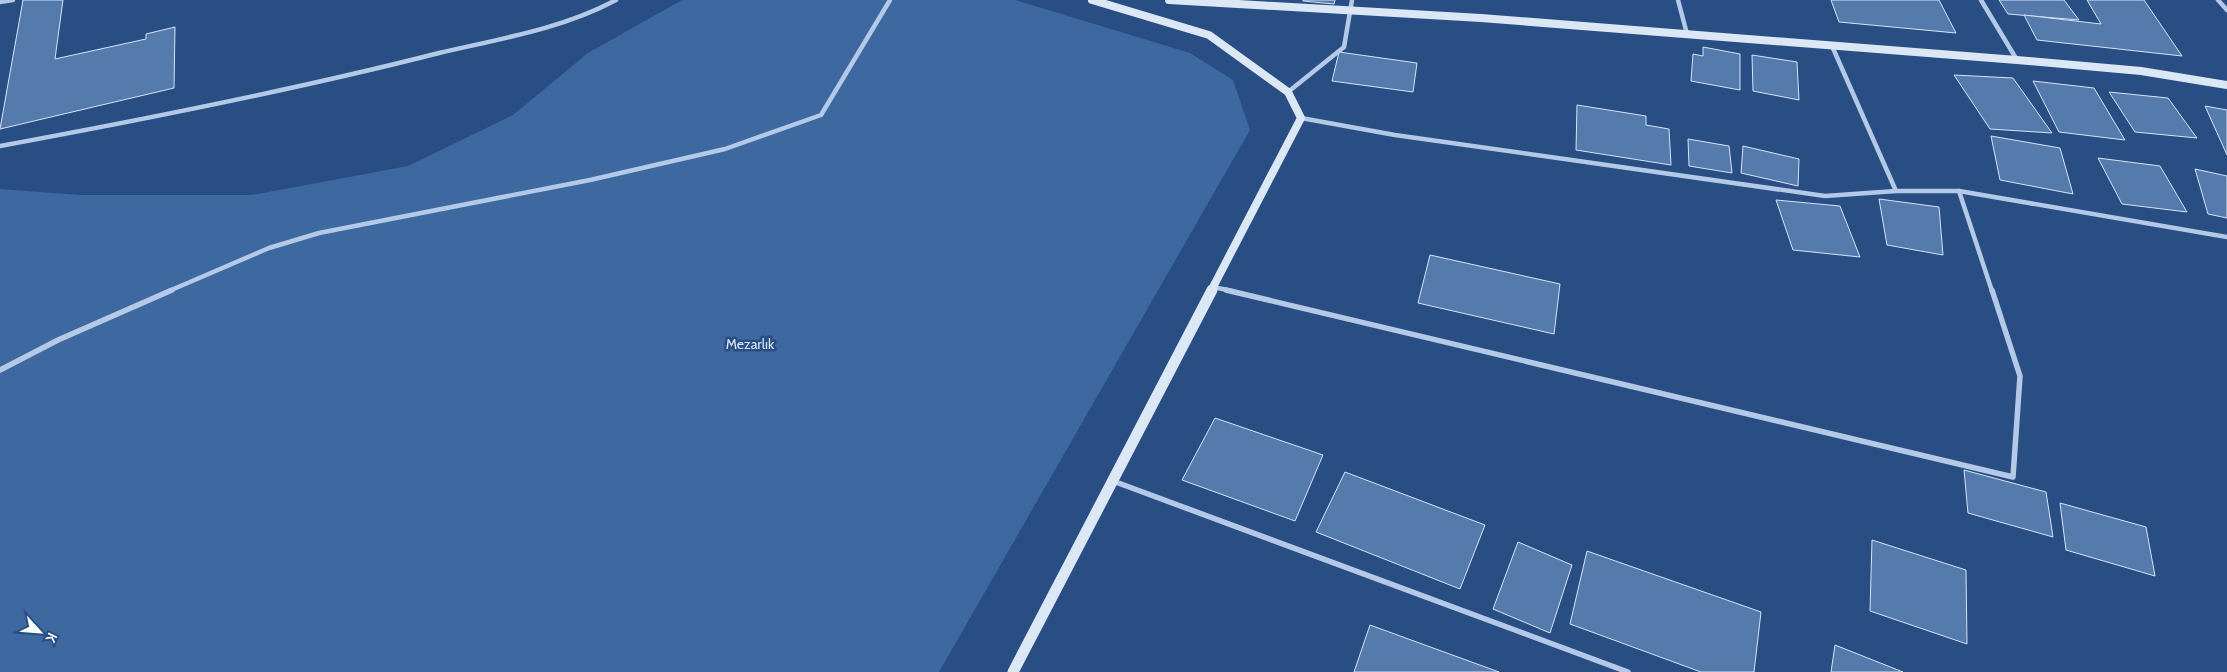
<svg xmlns="http://www.w3.org/2000/svg" width="2227" height="672" viewBox="0 0 2227 672" font-family="Cabin,sans-serif">
  <style>
    .green { fill: #3e68a0 }
    .building { fill: #557bad; stroke: #d6e4f6 }
    .lines { fill: none; stroke-linecap: round; stroke-linejoin: round }
    .street-far1 { stroke: #b3c9e7; stroke-width: 4.5 }
    .street { stroke: #b3c9e7; stroke-width: 5.5 }
    .secondary-far1 { stroke: #dce7f6; stroke-width: 8 }
    .secondary { stroke: #dce7f6; stroke-width: 11 }
    .labels { text-anchor: middle; dominant-baseline: central; stroke-width: 5; stroke-linejoin: round; paint-order: stroke }
    .park-label { font-size: 14px; fill: #d6e4f6; stroke: #294e84 }
  </style>
  <rect width="100%" height="100%" fill="#294e84"/>
  <path class="green" d="M682,0H1015L1190,53L1233,80L1250,130L939,672H0V189L79,195H252L408,166L513,115L588,53Z"/>
  <g class="building">
    <path d="M23,0H63L55,59L146,39V34L175,27L174,88L0,129Z"/>
    <path d="M1335,0L1334,4L1303,1V0Z"/>
    <path d="M1831,0H1939L1956,33L1839,22Z"/>
    <path d="M1999,0H2064L2079,20L2008,14Z"/>
    <path d="M2087,0H2144L2182,56L2037,40L2024,15L2101,24Z"/>
    <path d="M1703,47L1740,54V90L1691,81L1693,54L1703,56Z"/>
    <path d="M1339,52L1417,63L1413,92L1332,81Z"/>
    <path d="M1752,55L1797,62L1799,100L1753,91Z"/>
    <path d="M1954,75L2013,78L2052,133L1990,129Z"/>
    <path d="M2033,81L2094,88L2125,140L2059,132Z"/>
    <path d="M2109,92L2168,98L2197,138L2135,132Z"/>
    <path d="M1577,105L1646,116V125L1669,129L1671,165L1576,150Z"/>
    <path d="M2205,106L2227,110V155Z"/>
    <path d="M1991,136L2060,148L2073,194L2000,180Z"/>
    <path d="M1688,139L1729,146L1732,173L1689,166Z"/>
    <path d="M1743,146L1799,159L1798,186L1741,173Z"/>
    <path d="M2098,158L2160,166L2187,212L2122,204Z"/>
    <path d="M2195,169L2227,176V218L2208,214Z"/>
    <path d="M1879,199L1939,207L1943,255L1887,245Z"/>
    <path d="M1776,200L1840,206L1860,257L1793,250Z"/>
    <path d="M1430,255L1560,284L1554,334L1418,303Z"/>
    <path d="M1215,418L1323,455L1295,521L1182,480Z"/>
    <path d="M1964,470L2046,492L2053,537L1968,513Z"/>
    <path d="M1345,472L1485,525L1460,589L1316,532Z"/>
    <path d="M2060,503L2146,527L2155,576L2066,550Z"/>
    <path d="M1872,540L1966,570L1967,644L1870,611Z"/>
    <path d="M1518,542L1572,565L1550,633L1493,609Z"/>
    <path d="M1587,551L1761,612L1754,672H1701L1570,624Z"/>
    <path d="M1370,625L1499,672H1354Z"/>
    <path d="M1835,645L1903,672H1831Z"/>
  </g>
  <g class="lines">
    <g class="street-far1">
      <path d="M1678,0L1687,34"/>
      <path d="M1981,0L2017,60"/>
      <path d="M2218,0L2227,10"/>
      <path d="M0,2L13,0"/>
      <path d="M1832,46L1896,191"/>
      <path d="M1288,92L1344,47L1352,0"/>
      <path d="M1301,118L1395,135L1825,196L1896,191H1959L2227,237"/>
      <path d="M0,146C147,119 294,90 439,53C499,39 562,29 616,0"/>
      <path d="M1959,191L1992,291"/>
      <path d="M1213,287L1232,291"/>
      <path d="M169,291L269,248L319,233L590,180L725,149L821,115L890,0"/>
    </g>
    <g class="street">
      <path d="M1226,290L2013,477L2020,376L1992,290"/>
      <path d="M0,370L58,340L172,290"/>
      <path d="M1113,481L1628,672"/>
    </g>
    <g class="secondary-far1">
      <path d="M1092,0L1209,35L1288,92L1301,118L1211,291"/>
      <path d="M1169,0L1481,18L2017,60L2141,71L2227,85"/>
    </g>
    <path class="secondary" d="M1013,672L1212,290"/>
  </g>
  <g class="labels">
    <g class="park-label">
      <text x="750" y="344">Mezarlık</text>
    </g>
  </g>
  <g transform="translate(40 632) rotate(116)" stroke="#294e84" stroke-width="4" paint-order="stroke">
  <path d="M0-4L9 19L0 12L-9 19Z" fill="#ffffff"/>
  <text y="-8" font-size="14" font-weight="bold" text-anchor="middle" fill="#ffffff">K</text>
  </g>
</svg>
